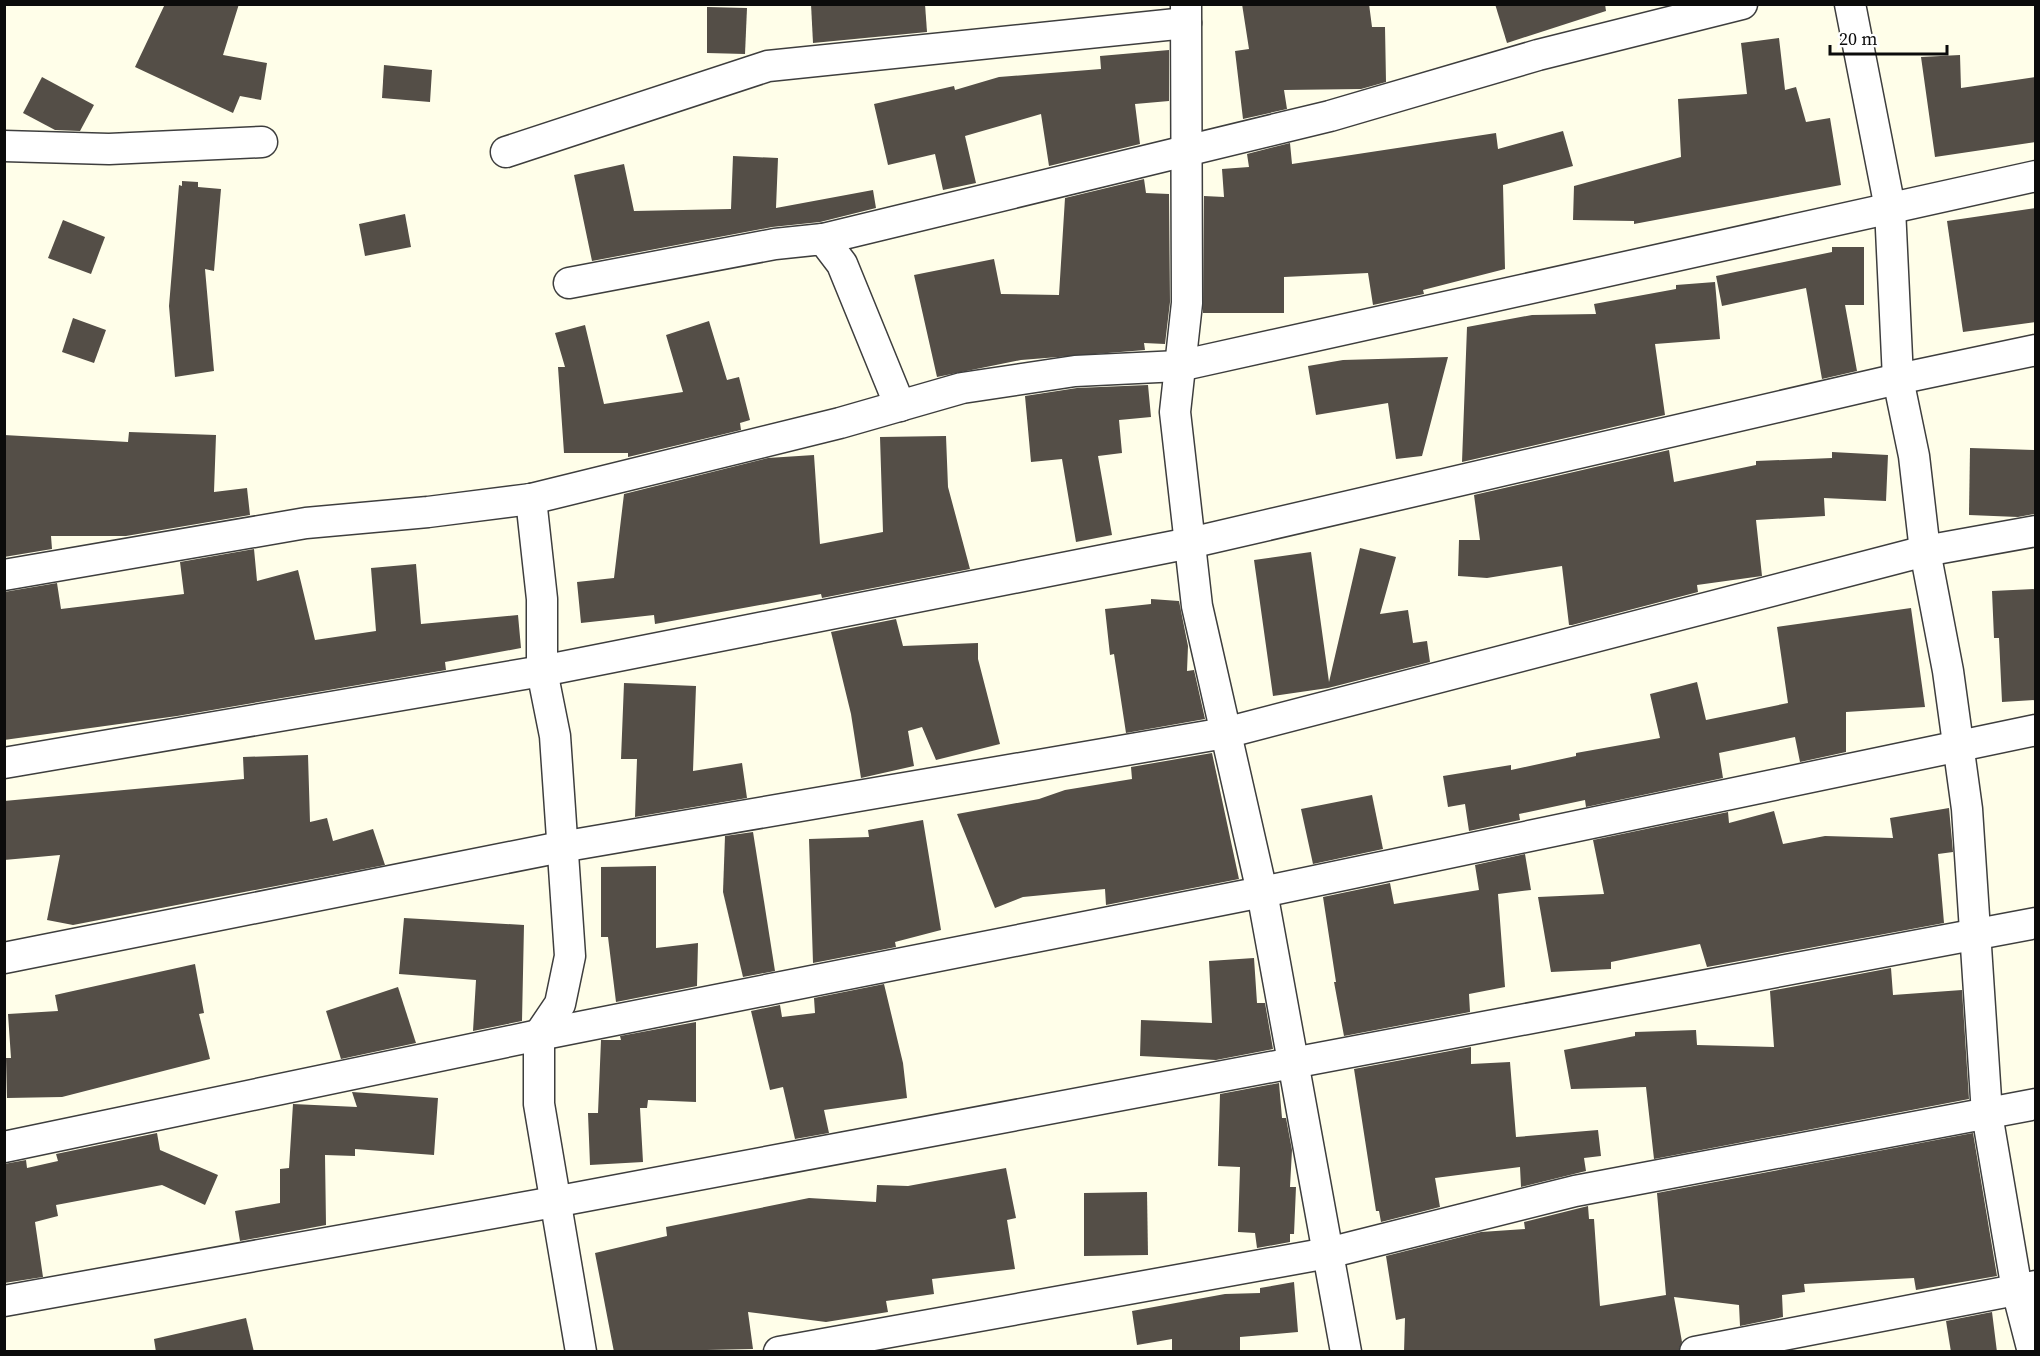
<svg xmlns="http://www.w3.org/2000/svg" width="2040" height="1356" viewBox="0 0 2040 1356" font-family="'Source Serif 4',serif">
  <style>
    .building { fill: #544e47 }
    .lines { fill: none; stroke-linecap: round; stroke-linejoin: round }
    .street-casing { stroke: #3e3e3e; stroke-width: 33 }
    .street { stroke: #fff; stroke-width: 30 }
  </style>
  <rect width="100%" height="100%" fill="#fffee9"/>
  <g class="building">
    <path d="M165,4H239L223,55L267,63L261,100L240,96L233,113L135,67Z"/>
    <path d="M811,4H925L927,32L813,43Z"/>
    <path d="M1242,4H1369L1372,27H1385L1386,82L1361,89L1284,90L1287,109L1243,119L1235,51L1249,49Z"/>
    <path d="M1495,4H1605L1606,11L1507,43Z"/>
    <path d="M707,7L747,8L745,54L707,53Z"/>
    <path d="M1779,38L1785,90L1796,87L1806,122L1830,118L1841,185L1634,224V221L1573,220L1574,186L1681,157L1678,99L1747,94L1741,43Z"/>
    <path d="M1169,50V101L1135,104L1140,144L1049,166L1041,114L965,136L976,183L943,190L935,154L888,165L874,104L954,86L955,90L999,77L1101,69L1100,56Z"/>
    <path d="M1960,55L1961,88L2036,77V142L1935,157L1921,57Z"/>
    <path d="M384,65L432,70L430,102L382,98Z"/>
    <path d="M42,77L94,105L80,131L55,130L23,113Z"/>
    <path d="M1563,131L1573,166L1503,185L1505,269L1423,290L1424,294L1373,305L1368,273L1284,277V313H1203L1204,196L1224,197L1222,169L1249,167L1247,154L1290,143L1292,164L1496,133L1498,149Z"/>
    <path d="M733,156L778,158L776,208L873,190L876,208L820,222L772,227L592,261L574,175L624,164L634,211L731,209Z"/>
    <path d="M1144,179L1146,193L1169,194L1170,302L1165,344L1144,343L1145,350L1021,360L937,377L914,275L994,259L1001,294L1059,295L1065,198Z"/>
    <path d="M182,181L198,182V187L221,189L214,271L205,269L214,371L175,377L169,306L179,185L182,186Z"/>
    <path d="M2036,208V322L1963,332L1947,221Z"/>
    <path d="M405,214L411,247L365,256L359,224Z"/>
    <path d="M63,220L105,237L91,274L48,258Z"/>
    <path d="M1832,247H1864V305H1845L1857,371L1822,379L1806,288L1722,306L1716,276L1832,252Z"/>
    <path d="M1715,282L1720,339L1655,344L1665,415L1462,462L1467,327L1532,315L1596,314L1594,304L1676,289V285Z"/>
    <path d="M73,318L106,330L94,363L62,352Z"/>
    <path d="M709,321L727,380L739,377L750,420L740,423L741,430L628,457V453H564L558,367H565L555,333L585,325L604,404L683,392L666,335Z"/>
    <path d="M1448,357L1422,456L1396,459L1388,403L1316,415L1308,366L1343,360Z"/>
    <path d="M1148,385L1151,417L1119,420L1122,453L1098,456L1112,535L1076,542L1062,459L1031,462L1025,396L1077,388Z"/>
    <path d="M129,432L216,435L214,492L247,488L250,515L126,536H51L52,549L4,557V435L128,442Z"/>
    <path d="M946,436L948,487L970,569L822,598L821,594L655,624L654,615L581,623L577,582L614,578L624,494L768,458L814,455L820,544L883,532L880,437Z"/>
    <path d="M1970,448L2035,450L2034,514L2018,517L1969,515Z"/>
    <path d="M1669,450L1674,482L1756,465V461L1832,458V452L1888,455L1886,501L1824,498L1825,516L1756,520L1762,576L1697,585L1698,592L1572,625H1569L1562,566L1487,578L1458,576L1459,540H1480L1474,495Z"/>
    <path d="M1360,548L1396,557L1380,614L1408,610L1413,643L1427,641L1430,662L1328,688L1273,696L1254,560L1311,552L1329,682Z"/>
    <path d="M254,549L257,581L298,570L315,640L376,631L371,568L416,564L421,624L518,615L521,648L445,662L446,670L177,716L4,740V592L57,583L61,609L184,594L180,562Z"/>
    <path d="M2036,589V700L2002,702L1999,638H1994L1992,591Z"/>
    <path d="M1151,599L1179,601L1188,646L1187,671L1194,670L1205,719L1126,733L1114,654L1110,655L1105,609L1151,604Z"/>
    <path d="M1911,608L1925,707L1846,712V752L1800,762L1795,737L1719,753L1723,778L1586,807L1585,800L1519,814L1520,820L1469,831L1465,804L1448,807L1443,776L1511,765V770L1576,756V753L1660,738L1650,694L1697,682L1706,720L1788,703L1777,627Z"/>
    <path d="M896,619L903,646L978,643V659L1000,744L936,760L922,727L908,731L914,766L861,778L851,714L831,632Z"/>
    <path d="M624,683L696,686L693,771L742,763L747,798L635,817L637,759H621Z"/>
    <path d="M1212,753L1239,879L1106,905L1105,889L1023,897L995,908L957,814L1039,799L1065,790L1132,779L1131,767Z"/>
    <path d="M308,755L310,822L327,818L333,841L373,829L385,865L73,925L47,920L60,855L4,860V801L244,779L243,757Z"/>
    <path d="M1372,795L1383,849L1313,864L1301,809Z"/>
    <path d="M1949,808L1953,852L1938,854L1944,923L1707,967L1700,944L1611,962V969L1551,972L1538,897L1604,894L1593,840L1728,812L1729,823L1774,811L1783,844L1825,836L1893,838L1890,818Z"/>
    <path d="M923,820L941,930L895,942L896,947L813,963L809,839L869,837L868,830Z"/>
    <path d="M753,832L775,971L743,977L723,892L725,836Z"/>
    <path d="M1525,854L1531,890L1498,894L1505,987L1469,994L1470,1012L1344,1036L1334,982H1336L1323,897L1390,883L1394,904L1479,890L1475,865Z"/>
    <path d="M656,866V948L698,943L697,986L616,1002L608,937H601V867Z"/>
    <path d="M404,918L524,925L522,1021L473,1031L476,980L399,974Z"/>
    <path d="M1254,958L1257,1003H1265L1273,1049L1216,1060L1140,1056L1141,1020L1212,1023L1209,961Z"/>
    <path d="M195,964L204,1013L199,1014L210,1059L62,1097L7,1098L6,1058H11L8,1014L58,1011L55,995Z"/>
    <path d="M1891,968L1893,995L1962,990L1969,1099L1654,1159L1646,1087L1571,1089L1564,1050L1635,1036V1032L1696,1030L1697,1045L1774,1047L1770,991Z"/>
    <path d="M884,984L903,1063L907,1098L824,1110L829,1133L795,1139L783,1087L770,1090L751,1011L780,1005L782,1017L815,1013L814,998Z"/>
    <path d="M398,987L416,1043L341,1059L326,1011Z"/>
    <path d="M696,1022V1102L648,1100L647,1108H640L643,1162L590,1165L588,1113H598L601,1040H621L620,1036Z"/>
    <path d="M1471,1047V1064L1510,1062L1516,1137L1598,1130L1601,1156L1584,1158L1586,1171L1521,1187L1520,1167L1435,1178L1440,1207L1381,1222L1379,1211H1376L1354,1069Z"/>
    <path d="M1279,1083L1282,1118H1286L1292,1150L1290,1187H1296L1294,1234H1290V1242L1257,1248L1255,1233L1238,1232L1240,1167L1218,1166L1220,1094Z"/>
    <path d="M352,1092L438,1098L434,1155L355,1149V1156L325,1155L326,1225L240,1241L235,1211L280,1203V1169L289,1168L293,1104L357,1107Z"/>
    <path d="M157,1133L160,1150L218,1175L205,1205L162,1185L56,1205L58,1216L35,1222L43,1277L4,1283V1164L26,1160L27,1168L58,1161L56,1154Z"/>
    <path d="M1973,1133L1997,1276L1916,1290L1914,1278L1804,1284L1805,1292L1782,1295L1783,1317L1740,1326L1739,1305L1674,1297L1682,1342L1678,1352H1404L1405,1318L1396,1320L1386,1256L1481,1232L1525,1229L1524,1222L1588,1206L1589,1219H1594L1600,1306L1666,1295L1657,1193Z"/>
    <path d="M1006,1168L1016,1218L1007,1220L1015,1269L932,1279L934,1294L886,1301L888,1312L826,1322L748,1312L753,1349L614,1352L595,1253L667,1236L666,1227L809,1198L876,1202L877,1185L908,1186Z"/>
    <path d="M1147,1192L1148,1255L1084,1256V1193Z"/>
    <path d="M1294,1282L1298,1332L1240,1337V1352H1172V1339L1137,1345L1132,1311L1225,1294L1260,1293V1288Z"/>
    <path d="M1992,1312L1997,1352H1951L1946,1321Z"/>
    <path d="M246,1318L254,1352H156L154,1339Z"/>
  </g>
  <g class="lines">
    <defs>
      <g id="street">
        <path d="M1186,4L1187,303L1175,412L1197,606L1262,892L1346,1352"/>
        <path d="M1850,4L1890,208L1898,379L1914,456L1925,551L1948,671L1967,809L1987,1114L2017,1290L2033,1352"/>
        <path d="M4,146L109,149L262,142"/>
        <path d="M506,152L768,66L1186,23"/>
        <path d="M823,239L1330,116L1538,55L1742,4"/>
        <path d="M569,283L775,244L823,239L842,264L900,406"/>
        <path d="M531,499L542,599V671L555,736L570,956L560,1004L539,1035V1104L581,1352"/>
        <path d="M4,575L306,523L428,512L531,499L840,423L962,388L1075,371L1179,366L2036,176"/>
        <path d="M4,763L542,671L1190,543L1898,379L2036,350"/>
        <path d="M4,958L561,847L1225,733L1925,551L2036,531"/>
        <path d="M4,1147L539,1035L1262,892L2036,730"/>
        <path d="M4,1301L554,1202L2036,923"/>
        <path d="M779,1352L1328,1253L1575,1191L2036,1104"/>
        <path d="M1695,1352L2036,1286"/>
      </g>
    </defs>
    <use href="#street" class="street-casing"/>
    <use href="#street" class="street"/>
  </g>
  <rect width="2040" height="1356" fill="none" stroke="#0b0b0b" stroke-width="12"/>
  <path d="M1830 45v9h117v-9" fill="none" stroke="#0b0b0b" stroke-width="3"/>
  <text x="1839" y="45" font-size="18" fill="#0b0b0b" stroke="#ffffff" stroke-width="4.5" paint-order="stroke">20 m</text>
</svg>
